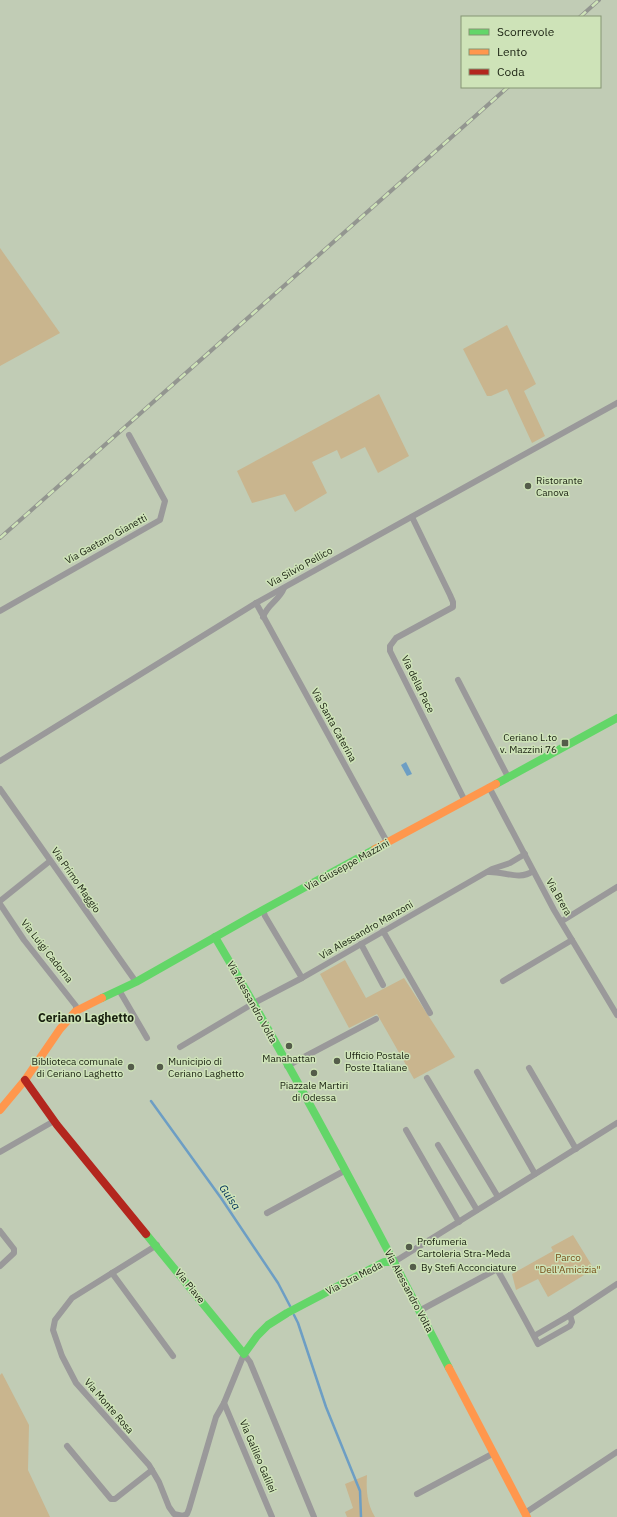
<svg xmlns="http://www.w3.org/2000/svg" width="617" height="1517" viewBox="0 0 617 1517" font-family="'IBM Plex Sans',sans-serif">
  <style>
    .green { fill: #c9b58e }
    .water { fill: #6d9ec4 }
    .lines { fill: none; stroke-linecap: round; stroke-linejoin: round }
    .stream { stroke: #6d9ec4; stroke-width: 2.5 }
    .street { stroke: #9a999a; stroke-width: 6 }
    .fast { stroke: #63d668; stroke-width: 8 }
    .slow { stroke: #ff974d; stroke-width: 8 }
    .jam { stroke: #b3261e; stroke-width: 8 }
    .rail-casing { stroke: #939690; stroke-width: 4 }
    .rail { stroke: #cee3b8; stroke-width: 2.5; stroke-dasharray: 8; stroke-linecap: butt }
    .poi-dot { fill: #545c4a; stroke: #cee3b8; stroke-width: 1.5 }
    .labels { text-anchor: middle; dominant-baseline: central; stroke-width: 3; stroke-linejoin: round; paint-order: stroke }
    .poi-label { font-size: 10px; fill: #192010; stroke: #cee3b8; text-anchor: start }
    .street-label { font-size: 10px; fill: #192010; stroke: #cee3b8 }
    .park-label { font-size: 10px; fill: #774d16; stroke: #cee3b8 }
    .water-label { font-size: 11px; font-style: italic; fill: #00315a; stroke: #cee3b8 }
    .quarter-label { font-size: 12px; font-weight: bold; fill: #192010; stroke: #cee3b8 }
  </style>
  <rect width="100%" height="100%" fill="#c1ccb5"/>
  <g class="green">
    <path d="M0,248L60,333L0,366Z"/>
    <path d="M507,325L536,384L524,391L545,436L532,443L507,389L491,396H487L463,349Z"/>
    <path d="M379,394L409,456L378,473L365,447L341,459L337,450L312,462L327,493L295,512L285,494L252,503L237,471Z"/>
    <path d="M345,960L366,998L404,978L455,1057L414,1079L377,1014L349,1028L320,974Z"/>
    <path d="M573,1235L594,1269L548,1297L538,1279L516,1290L512,1274L553,1251L551,1247Z"/>
    <path d="M2,1373L29,1425L28,1470L50,1517H0V1375Z"/>
    <path d="M367,1475C366,1490 367,1504 375,1517H347L345,1512L353,1508L345,1484Z"/>
  </g>
  <path class="water" d="M406,762L412,774L407,776L401,765Z"/>
  <g class="lines">
    <g class="stream">
      <path d="M151,1101L221,1198L278,1283L290,1306"/>
      <path d="M294,1315L298,1323L326,1407L360,1491L361,1517"/>
    </g>
    <g class="street">
      <path d="M412,517L450,595L453,602V607L396,638L390,646V651L465,801"/>
      <path d="M256,603L387,842"/>
      <path d="M0,611L160,520L165,501L129,435"/>
      <path d="M263,617C268,603 279,601 284,588"/>
      <path d="M458,680L508,777"/>
      <path d="M0,761L256,603L617,403"/>
      <path d="M489,787L554,910L617,1015"/>
      <path d="M0,789L136,982"/>
      <path d="M488,872C504,871 519,881 533,871"/>
      <path d="M0,901L50,861"/>
      <path d="M0,904L24,940L76,1006V1011"/>
      <path d="M263,910L265,916L302,978"/>
      <path d="M562,921L617,887"/>
      <path d="M383,931L430,1013"/>
      <path d="M361,944L383,985"/>
      <path d="M503,981L572,940"/>
      <path d="M119,990L147,1038"/>
      <path d="M180,1047L254,1003L302,978L492,869L510,863L525,854"/>
      <path d="M287,1066L376,1019"/>
      <path d="M529,1068L576,1149"/>
      <path d="M477,1072L535,1174"/>
      <path d="M427,1078L498,1197"/>
      <path d="M406,1130L459,1222"/>
      <path d="M438,1145L477,1210"/>
      <path d="M0,1152L54,1121"/>
      <path d="M267,1213L344,1171"/>
      <path d="M0,1231L14,1249V1253L0,1266"/>
      <path d="M157,1245L72,1298L55,1320L53,1330L62,1356L76,1383L149,1465L159,1482L169,1507L174,1514L183,1516L187,1514L189,1509L216,1417L224,1403L244,1354"/>
      <path d="M394,1262L617,1123"/>
      <path d="M112,1273L173,1356"/>
      <path d="M419,1311L497,1269C511,1294 525,1319 538,1344L570,1326L572,1322L570,1315L534,1336"/>
      <path d="M570,1315L617,1284"/>
      <path d="M244,1354L250,1362L314,1517"/>
      <path d="M224,1403L272,1517"/>
      <path d="M67,1446L111,1499H115L152,1470"/>
      <path d="M417,1494L494,1453"/>
      <path d="M525,1513L617,1452"/>
    </g>
    <g class="fast">
      <path d="M496,784L617,718"/>
      <path d="M215,937C298,1078 374,1223 449,1368"/>
      <path d="M102,998L136,982L263,910L375,849"/>
      <path d="M146,1234L244,1354L257,1336L268,1325L287,1313L384,1262H394"/>
    </g>
    <g class="slow">
      <path d="M375,849L496,784"/>
      <path d="M0,1110L25,1080L60,1029L76,1011L102,998"/>
      <path d="M449,1368L527,1517"/>
    </g>
    <path class="jam" d="M25,1080L57,1125L146,1234"/>
    <defs>
      <g id="rail">
        <path d="M580,17L599,0"/>
        <path d="M0,538L508,87"/>
      </g>
    </defs>
    <use href="#rail" class="rail-casing"/>
    <use href="#rail" class="rail"/>
  </g>
  <g class="poi-dot">
    <circle cx="528" cy="486" r="4"/>
    <rect x="561" y="739" width="8" height="8" rx="2"/>
    <circle cx="289" cy="1046" r="4"/>
    <circle cx="337" cy="1061" r="4"/>
    <circle cx="131" cy="1067" r="4"/>
    <circle cx="160" cy="1067" r="4"/>
    <circle cx="314" cy="1073" r="4"/>
    <circle cx="409" cy="1247" r="4"/>
    <circle cx="413" cy="1267" r="4"/>
  </g>
  <g class="labels">
    <g class="poi-label">
      <text x="536" y="480">Ristorante<tspan x="536" dy="12">Canova</tspan></text>
      <text x="557" y="737" text-anchor="end">Ceriano L.to<tspan x="557" dy="12">v. Mazzini 76</tspan></text>
      <text x="345" y="1055">Ufficio Postale<tspan x="345" dy="12">Poste Italiane</tspan></text>
      <text x="289" y="1058" text-anchor="middle">Manahattan</text>
      <text x="123" y="1061" text-anchor="end">Biblioteca comunale<tspan x="123" dy="12">di Ceriano Laghetto</tspan></text>
      <text x="168" y="1061">Municipio di<tspan x="168" dy="12">Ceriano Laghetto</tspan></text>
      <text x="314" y="1085" text-anchor="middle">Piazzale Martiri<tspan x="314" dy="12">di Odessa</tspan></text>
      <text x="417" y="1241">Profumeria<tspan x="417" dy="12">Cartoleria Stra-Meda</tspan></text>
      <text x="421" y="1267">By Stefi Acconciature</text>
    </g>
    <g class="street-label">
      <text transform="translate(106 539) rotate(-29)">Via Gaetano Gianetti</text>
      <text transform="translate(300 567) rotate(-29)">Via Silvio Pellico</text>
      <text transform="translate(418 684) rotate(64)">Via della Pace</text>
      <text transform="translate(334 725) rotate(61)">Via Santa Caterina</text>
      <text transform="translate(347 865) rotate(-29)">Via Giuseppe Mazzini</text>
      <text transform="translate(76 880) rotate(55)">Via Primo Maggio</text>
      <text transform="translate(559 897) rotate(60)">Via Brera</text>
      <text transform="translate(366 930) rotate(-30)">Via Alessandro Manzoni</text>
      <text transform="translate(47 951) rotate(52)">Via Luigi Cadorna</text>
      <text transform="translate(252 1002) rotate(61)">Via Alessandro Volta</text>
      <text transform="translate(354 1278) rotate(-27)">Via Stra Meda</text>
      <text transform="translate(190 1286) rotate(51)">Via Piave</text>
      <text transform="translate(409 1291) rotate(62)">Via Alessandro Volta</text>
      <text transform="translate(109 1406) rotate(49)">Via Monte Rosa</text>
      <text transform="translate(258 1456) rotate(67)">Via Galileo Galilei</text>
    </g>
    <g class="park-label">
      <text x="568" y="1257">Parco<tspan x="568" dy="12">"Dell'Amicizia"</tspan></text>
    </g>
    <g class="water-label">
      <text transform="translate(230 1197) rotate(56)">Guisa</text>
    </g>
    <g class="quarter-label">
      <text x="86" y="1017">Ceriano Laghetto</text>
    </g>
  </g>
  <rect x="461" y="16" width="140" height="72" fill="#cee3b8" stroke="#869575"/>
  <rect x="469" y="29" width="20" height="6" fill="#63d668" stroke="#869575"/>
  <text x="497" y="36" font-size="12" fill="#192010">Scorrevole</text>
  <rect x="469" y="49" width="20" height="6" fill="#ff974d" stroke="#869575"/>
  <text x="497" y="56" font-size="12" fill="#192010">Lento</text>
  <rect x="469" y="69" width="20" height="6" fill="#b3261e" stroke="#869575"/>
  <text x="497" y="76" font-size="12" fill="#192010">Coda</text>
</svg>
